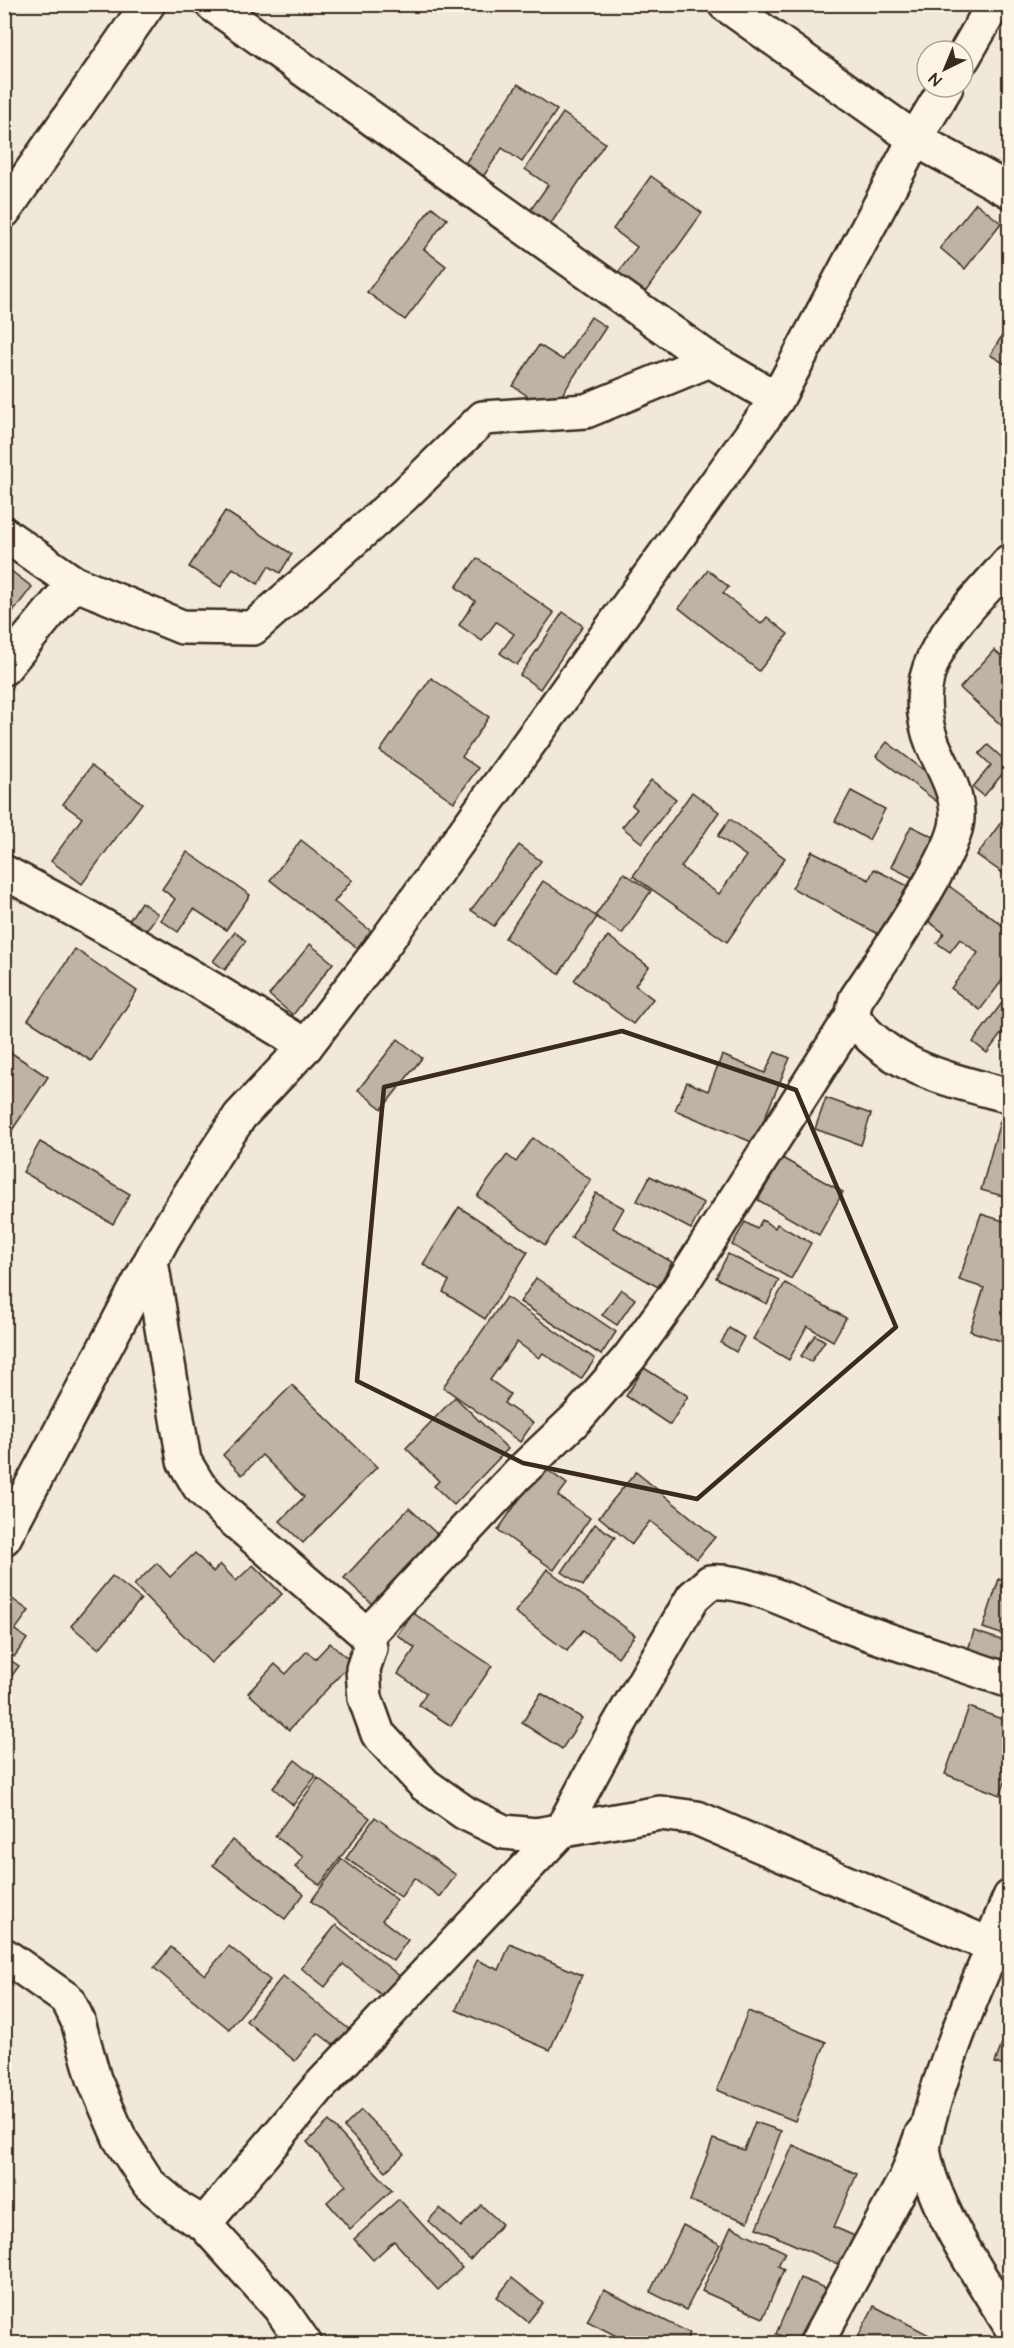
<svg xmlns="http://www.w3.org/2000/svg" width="1014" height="2348" viewBox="0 0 1014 2348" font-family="'Architects Daughter',sans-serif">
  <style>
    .building { fill: #beb3a4; stroke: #3b2a1e; stroke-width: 1.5 }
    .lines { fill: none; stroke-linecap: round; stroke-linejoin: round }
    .minor-casing { stroke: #3b2a1e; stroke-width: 38 }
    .minor { stroke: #fcf5e5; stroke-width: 33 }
    .marked { fill: none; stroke: #3b2a1e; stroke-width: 4.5; stroke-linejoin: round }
  </style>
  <rect width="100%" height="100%" fill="#f0e9d9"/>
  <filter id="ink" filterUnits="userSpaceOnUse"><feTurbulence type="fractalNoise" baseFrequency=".0167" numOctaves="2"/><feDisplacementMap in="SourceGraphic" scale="12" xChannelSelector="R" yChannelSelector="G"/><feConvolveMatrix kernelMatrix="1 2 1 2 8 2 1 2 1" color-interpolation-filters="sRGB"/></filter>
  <g filter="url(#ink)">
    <g class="building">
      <path d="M518,84L557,110L522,162L502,148L481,180L462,168Z"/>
      <path d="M563,113L605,143L546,231L525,218L548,185L525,169Z"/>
      <path d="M651,176L702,213L641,298L614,278L637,247L613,229Z"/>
      <path d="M976,203L1001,223L965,269L940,248Z"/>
      <path d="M432,207L447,219L424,249L446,266L405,320L367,292Z"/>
      <path d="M591,317L606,327L551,412L513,386L539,345L563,360Z"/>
      <path d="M1010,323V367L990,355Z"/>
      <path d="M225,511L292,554L280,573L269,566L258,584L233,568L221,587L189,567Z"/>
      <path d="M477,558L554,613L517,665L500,653L514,634L496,622L482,641L459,625L475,601L456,587Z"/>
      <path d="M6,567L32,587L4,623V569Z"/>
      <path d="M708,570L729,587L723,593L761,624L767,617L788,634L759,671L679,608Z"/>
      <path d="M563,612L583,626L540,689L520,675Z"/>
      <path d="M994,650L1010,664V733L960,688Z"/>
      <path d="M431,678L489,717L462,757L478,768L454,802L380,751Z"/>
      <path d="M887,742L946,787L936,801L876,756Z"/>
      <path d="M988,745L1010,765L984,796L973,787L991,765L979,754Z"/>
      <path d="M91,766L142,803L82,884L51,861L82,818L63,804Z"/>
      <path d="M651,780L676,799L642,843L622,827L637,809L632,805Z"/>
      <path d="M851,791L885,809L869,840L835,821Z"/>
      <path d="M692,792L719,812L681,867L719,894L746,856L718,836L730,819L785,858L727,942L633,876Z"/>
      <path d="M1010,810V878L977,855Z"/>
      <path d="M911,826L936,838L915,879L891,867Z"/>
      <path d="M301,840L352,880L334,902L371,931L357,948L270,880Z"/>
      <path d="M519,845L541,861L494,926L471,910Z"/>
      <path d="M812,851L869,880L874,869L910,887L884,937L792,888Z"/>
      <path d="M187,852L250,895L226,930L194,909L178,932L161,920L175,899L162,889Z"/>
      <path d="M624,873L651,891L622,934L595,916Z"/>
      <path d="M543,881L597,917L559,974L505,938Z"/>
      <path d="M945,883L1010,931V970L980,1010L951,988L978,953L960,939L950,952L937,943L944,933L920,915Z"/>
      <path d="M141,902L158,914L141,938L125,927Z"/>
      <path d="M235,932L246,941L225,970L213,961Z"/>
      <path d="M608,936L649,967L635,985L653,999L633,1024L574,980Z"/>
      <path d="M310,944L333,963L293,1015L269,995Z"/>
      <path d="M75,949L137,991L91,1061L28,1020Z"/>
      <path d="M1010,992V1022L987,1053L973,1042Z"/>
      <path d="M398,1039L422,1058L382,1109L358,1090Z"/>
      <path d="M4,1048L48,1077L4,1142Z"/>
      <path d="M775,1052L790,1058L754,1143L675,1110L687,1082L708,1091L722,1055L765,1073Z"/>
      <path d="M826,1098L871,1114L861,1145L815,1129Z"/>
      <path d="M1000,1121L1010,1124V1198L981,1190Z"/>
      <path d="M533,1138L591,1180L545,1245L477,1196L507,1155L516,1162Z"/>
      <path d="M40,1142L130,1194L113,1224L23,1172Z"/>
      <path d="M782,1158L843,1192L819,1235L758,1200Z"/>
      <path d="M650,1176L704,1203L691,1229L637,1201Z"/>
      <path d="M596,1193L624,1208L613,1228L672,1262L658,1287L571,1238Z"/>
      <path d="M459,1207L528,1252L485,1319L443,1292L449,1281L423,1264Z"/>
      <path d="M981,1214L1010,1223V1344L970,1331L984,1288L959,1280Z"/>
      <path d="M762,1220L775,1228L777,1224L811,1243L791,1279L732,1245L745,1222L757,1229Z"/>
      <path d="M728,1254L779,1280L767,1304L716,1278Z"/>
      <path d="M536,1278L616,1332L601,1355L520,1302Z"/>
      <path d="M785,1283L846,1318L833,1341L807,1326L789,1360L753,1339Z"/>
      <path d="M621,1289L635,1299L617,1325L602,1315Z"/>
      <path d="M506,1297L595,1359L581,1379L543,1353L539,1358L517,1342L490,1380L510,1394L504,1403L533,1423L520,1442L443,1387Z"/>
      <path d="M729,1328L744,1337L736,1352L721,1343Z"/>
      <path d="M815,1335L825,1341L811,1362L801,1356Z"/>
      <path d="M644,1368L688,1396L670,1425L626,1396Z"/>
      <path d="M292,1385L377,1467L303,1543L280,1521L304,1497L262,1455L242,1475L223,1455Z"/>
      <path d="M455,1397L508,1449L454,1505L434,1486L439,1481L406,1448Z"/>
      <path d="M542,1466L567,1484L558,1496L590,1518L554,1570L498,1530Z"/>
      <path d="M636,1472L715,1537L697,1559L650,1521L632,1544L599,1517Z"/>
      <path d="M409,1508L437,1534L372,1604L344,1578Z"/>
      <path d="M595,1524L615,1537L583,1586L562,1572Z"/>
      <path d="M195,1553L213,1572L220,1564L236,1581L253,1565L282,1594L211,1663L134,1585L157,1563L170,1577Z"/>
      <path d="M547,1569L635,1635L618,1657L583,1630L567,1651L515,1612Z"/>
      <path d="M112,1576L141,1599L99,1649L71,1626Z"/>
      <path d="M999,1579L1010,1582V1637L983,1628Z"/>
      <path d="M4,1593L29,1611L15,1630L27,1639L14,1657L4,1650Z"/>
      <path d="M413,1613L492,1666L451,1726L419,1705L426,1693L398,1674L415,1648L397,1635Z"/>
      <path d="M974,1631L1010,1643V1668L967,1653Z"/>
      <path d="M330,1643L352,1662L289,1730L248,1693L275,1664L286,1674L307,1651L315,1659Z"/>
      <path d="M4,1656L19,1666L5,1685L4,1684Z"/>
      <path d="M541,1693L582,1718L562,1749L522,1723Z"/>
      <path d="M969,1707L1010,1722V1770L1000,1795L945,1774Z"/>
      <path d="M295,1760L316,1776L293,1805L273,1788Z"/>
      <path d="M318,1778L370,1818L320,1885L295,1867L303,1857L275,1836Z"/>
      <path d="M375,1817L456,1875L440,1897L414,1878L401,1897L346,1858Z"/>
      <path d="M232,1840L304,1894L285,1919L213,1865Z"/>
      <path d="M342,1859L397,1900L382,1920L408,1940L393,1961L311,1901Z"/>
      <path d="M336,1925L407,1982L390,2002L343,1964L325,1987L301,1968Z"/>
      <path d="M510,1944L582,1975L550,2050L456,2010L477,1960L499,1970Z"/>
      <path d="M229,1946L270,1980L229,2029L154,1968L171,1947L205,1975Z"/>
      <path d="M283,1976L355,2034L341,2051L318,2033L295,2061L246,2021Z"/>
      <path d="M748,2011L826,2042L795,2121L717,2090Z"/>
      <path d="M1010,2022V2068L995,2063Z"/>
      <path d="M361,2110L404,2154L386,2171L344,2127Z"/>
      <path d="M329,2121L392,2190L350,2229L327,2202L346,2185L307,2142Z"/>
      <path d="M755,2122L781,2131L748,2222L690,2201L713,2139L744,2150Z"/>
      <path d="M793,2145L857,2174L834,2227L866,2241L853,2271L757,2228Z"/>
      <path d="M399,2199L462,2268L438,2290L394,2241L373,2260L354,2239Z"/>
      <path d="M481,2205L502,2224L470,2260L428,2221L440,2208L461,2227Z"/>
      <path d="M683,2225L720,2244L686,2310L650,2292Z"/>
      <path d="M731,2227L785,2252L778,2266L784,2269L763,2318L702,2291Z"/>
      <path d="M512,2278L543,2303L528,2322L497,2297Z"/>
      <path d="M800,2278L828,2289L805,2344L776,2334Z"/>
      <path d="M604,2290L690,2333L684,2344H632L587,2321Z"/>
      <path d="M874,2306L931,2336L927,2344H854Z"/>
    </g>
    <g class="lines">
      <defs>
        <g id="minor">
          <path d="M212,4L710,360"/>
          <path d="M725,4L915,139L1010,191"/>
          <path d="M963,58L994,4"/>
          <path d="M4,211L148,4"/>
          <path d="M4,534L74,583L182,627L253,628L404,495L483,418L586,411L710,360L777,399L915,139L946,87"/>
          <path d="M1010,561C961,618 901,664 933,745C943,769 958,791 957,818C957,854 879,964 856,999L852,1016C889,1068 951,1080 1010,1096"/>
          <path d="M4,668L74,583"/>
          <path d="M4,872C107,926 207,985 306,1046"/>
          <path d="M151,1261L184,1461L199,1486L228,1515L367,1635L370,1648L363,1669L365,1698L378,1734L425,1785L465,1813L504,1832L536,1835L660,1813L697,1818L990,1945L1010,1950"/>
          <path d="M4,1538L163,1238L214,1155L240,1116L306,1046L382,947L777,399"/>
          <path d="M367,1635L517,1475L578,1417L629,1358L672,1299L852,1016"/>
          <path d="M1010,1897L990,1945V1955C975,1988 919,2125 924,2154C934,2210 981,2277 1010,2325"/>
          <path d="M4,1955L68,2000L78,2021L94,2079L120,2139L149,2184L179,2209L204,2224L280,2308L305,2344"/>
          <path d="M204,2224L319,2087L561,1831L610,1740L693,1597L710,1582C750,1579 802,1608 840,1623C896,1644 953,1661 1010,1681"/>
          <path d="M816,2344L907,2176L922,2134"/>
        </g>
      </defs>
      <use href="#minor" class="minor-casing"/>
      <use href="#minor" class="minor"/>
    </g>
  </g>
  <path class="marked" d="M622,1031L796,1090L896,1327L697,1499L523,1463L357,1381L384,1087Z"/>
  <rect width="1014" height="2348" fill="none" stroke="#fcf5e5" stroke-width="24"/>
  <rect x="12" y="12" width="990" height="2324" fill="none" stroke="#3b2a1e" stroke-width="2" filter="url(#ink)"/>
  <g transform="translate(945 69) rotate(223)"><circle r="28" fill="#fcf5e5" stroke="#afa495" stroke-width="1.5"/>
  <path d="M0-4.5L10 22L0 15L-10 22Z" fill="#3b2a1e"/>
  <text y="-9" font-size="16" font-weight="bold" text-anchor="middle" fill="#3b2a1e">N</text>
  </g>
</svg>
